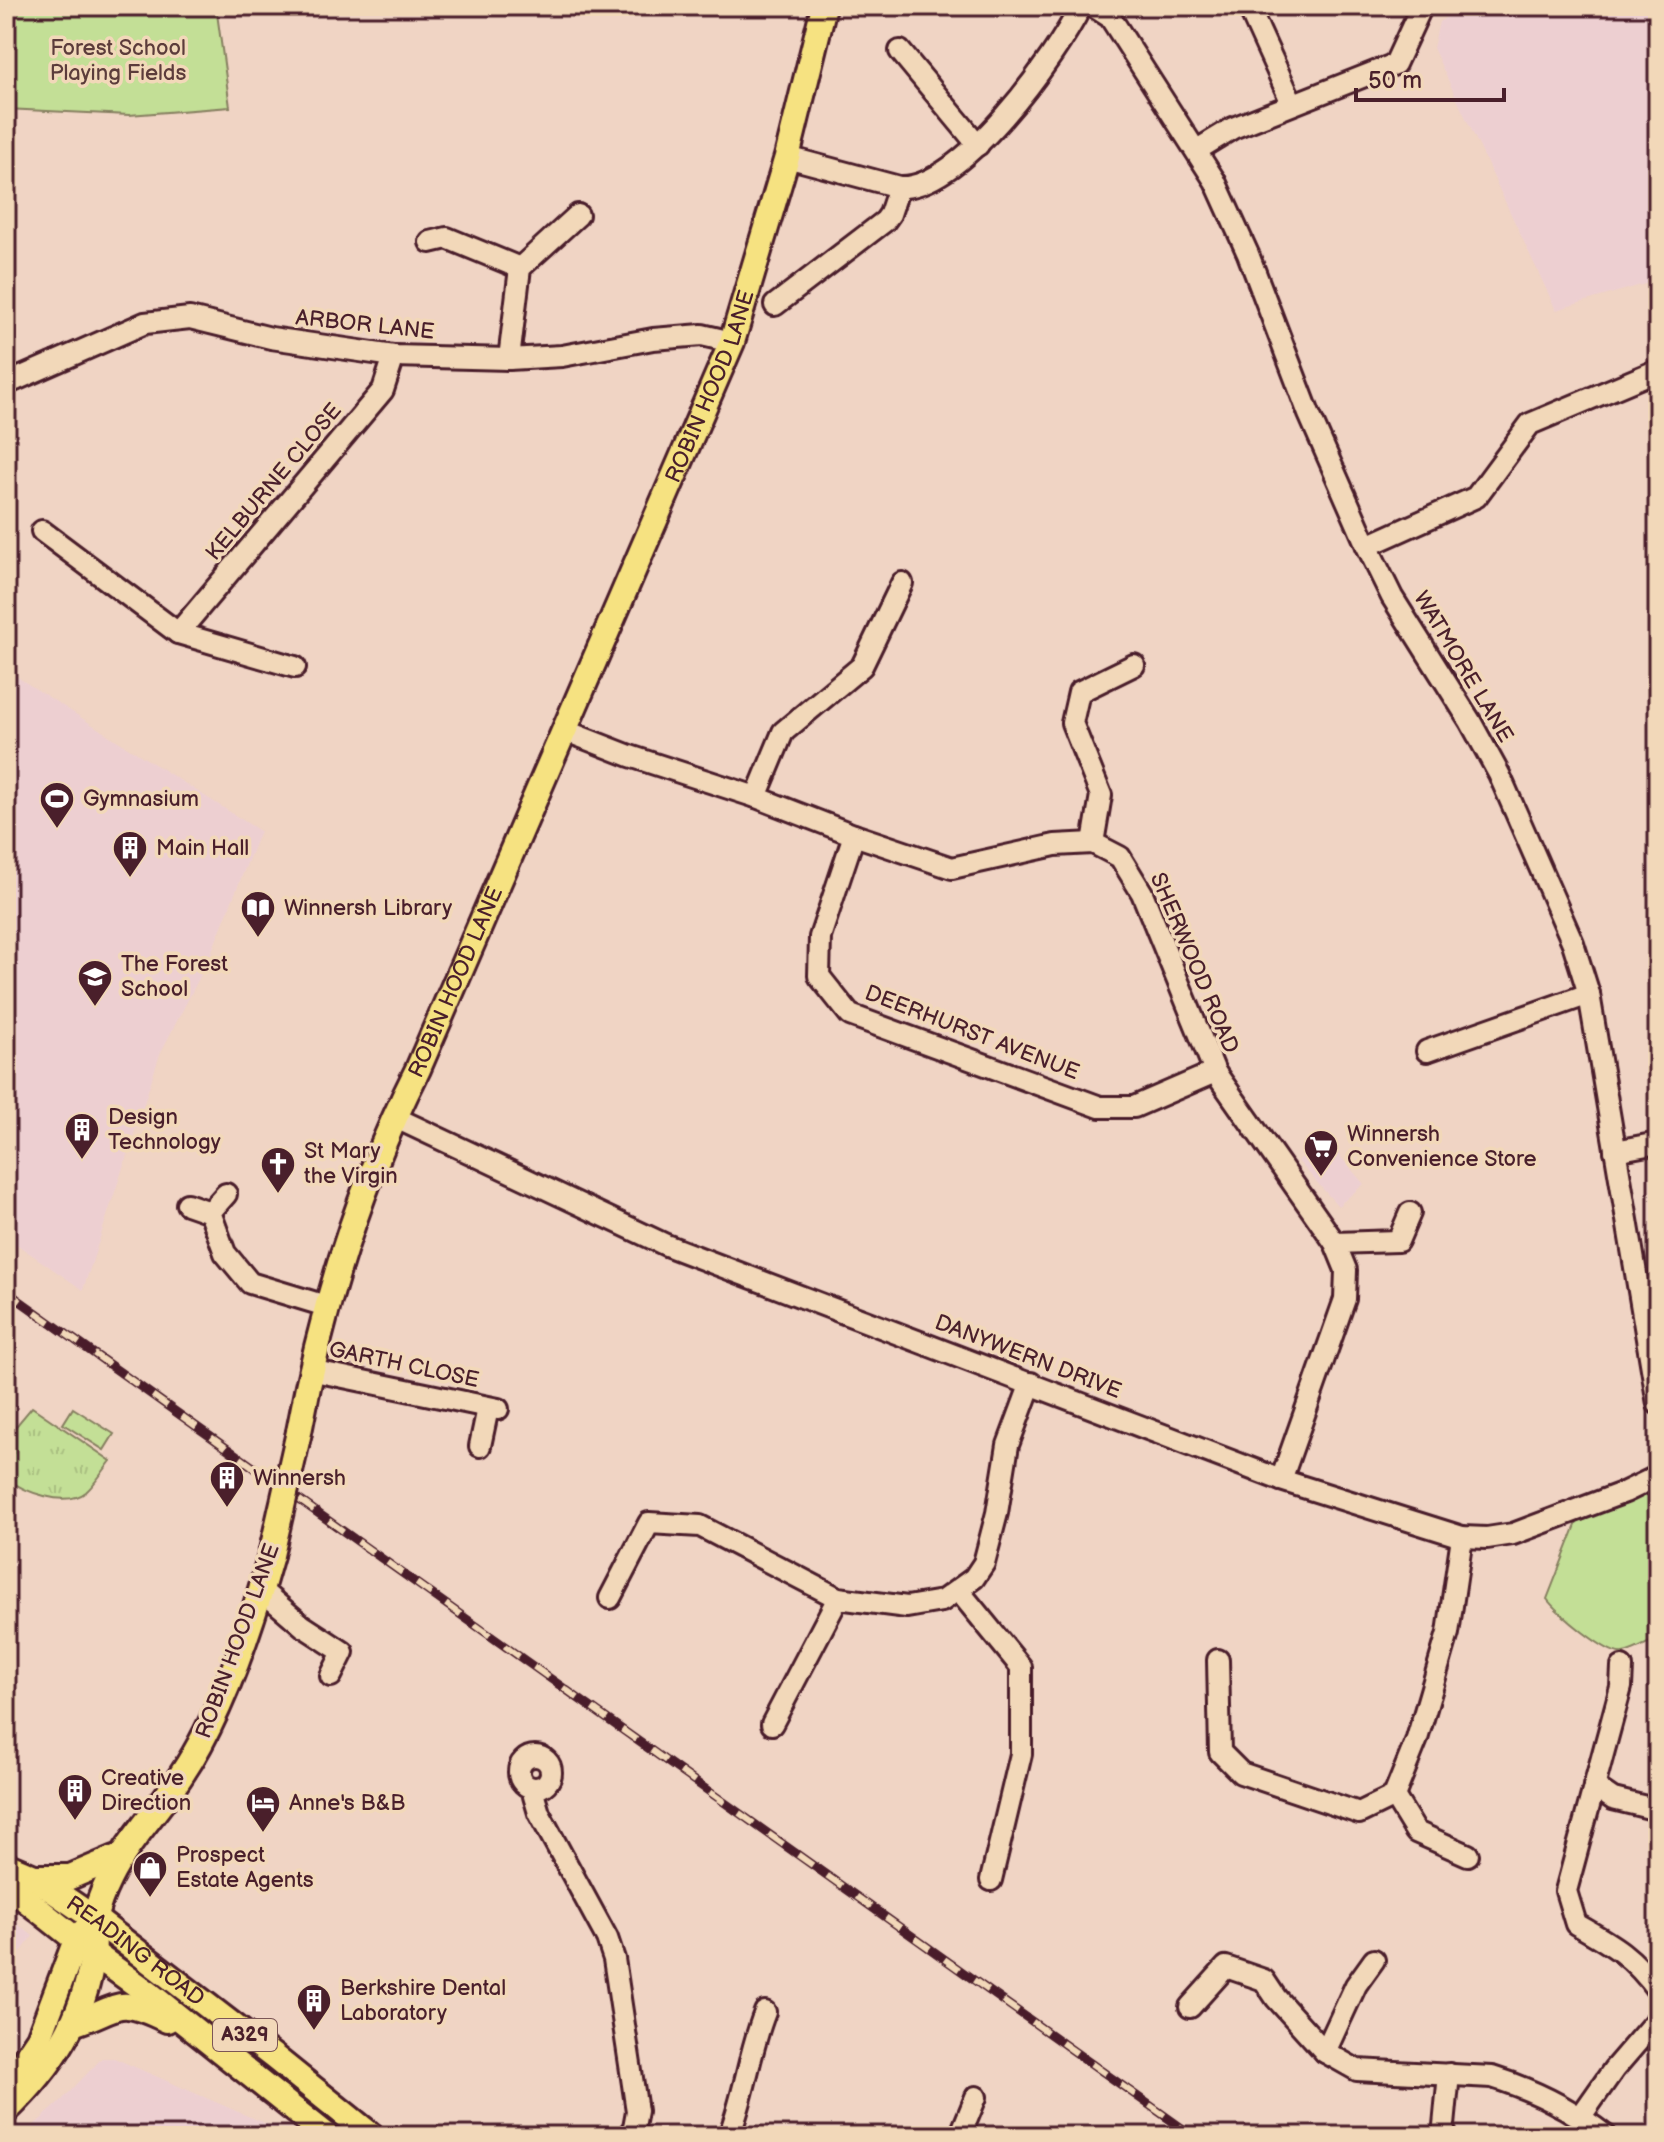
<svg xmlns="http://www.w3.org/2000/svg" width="1664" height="2142" viewBox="0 0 1664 2142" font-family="'Balsamiq Sans',sans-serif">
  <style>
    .built { fill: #edcfd1 }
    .grass { fill: url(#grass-tufts); stroke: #867f60; stroke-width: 2 }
    .park { fill: #c3df96; stroke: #867f60; stroke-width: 2 }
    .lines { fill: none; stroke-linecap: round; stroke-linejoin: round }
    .minor-casing { stroke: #4a1f2b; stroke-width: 26 }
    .major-casing { stroke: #4a1f2b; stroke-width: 30 }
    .minor { stroke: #f2d8b9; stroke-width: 20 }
    .major { stroke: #f6e281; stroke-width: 24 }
    .rail-casing { stroke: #4a1f2b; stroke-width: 9 }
    .rail { stroke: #f2d8b9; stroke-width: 6; stroke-dasharray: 18; stroke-linecap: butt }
    .major-bridge-casing { stroke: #4a1f2b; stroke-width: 30; stroke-linecap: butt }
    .major-bridge { stroke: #f6e281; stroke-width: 24 }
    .labels { text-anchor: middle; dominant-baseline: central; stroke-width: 7; stroke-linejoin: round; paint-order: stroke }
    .shield { fill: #f2d8b9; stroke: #7c5656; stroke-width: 2 }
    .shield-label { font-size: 20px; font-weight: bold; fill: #4a1f2b }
    .park-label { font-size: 22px; fill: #5c3c3b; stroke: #f2d8b9 }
    .street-label { font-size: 22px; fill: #4a1f2b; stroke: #f2d8b9 }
    .poi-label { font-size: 22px; fill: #4a1f2b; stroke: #f2d8b9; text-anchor: start }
  </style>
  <defs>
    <pattern id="grass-tufts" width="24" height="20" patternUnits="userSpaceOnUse" patternTransform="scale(2)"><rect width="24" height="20" fill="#c3df96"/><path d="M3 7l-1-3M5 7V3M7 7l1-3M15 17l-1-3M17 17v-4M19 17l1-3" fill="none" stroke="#a9bf81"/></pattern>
  </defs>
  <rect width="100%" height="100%" fill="#f0d4c4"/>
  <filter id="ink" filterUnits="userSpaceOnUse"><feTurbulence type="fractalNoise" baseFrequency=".0125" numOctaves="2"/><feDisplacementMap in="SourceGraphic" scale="16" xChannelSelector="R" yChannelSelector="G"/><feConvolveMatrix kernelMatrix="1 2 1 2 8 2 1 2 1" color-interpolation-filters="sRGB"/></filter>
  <g filter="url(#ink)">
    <g class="built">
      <path d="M1464,6H1658V280L1556,310L1433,48L1439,22Z"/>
      <path d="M6,670L260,831L208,961L160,1054L83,1290L6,1237Z"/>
      <path d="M1324,1138L1364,1184L1338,1206L1298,1161Z"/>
      <path d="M6,1915L33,1936L6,1972Z"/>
      <path d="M102,2058H114L287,2133L286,2136H11L24,2134L59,2103Z"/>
    </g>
    <path class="grass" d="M32,1407L111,1461C103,1471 95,1484 86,1492C66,1508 24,1492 6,1478V1438Z"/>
    <g class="park">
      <path d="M6,6H216L230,107L129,115L6,109Z"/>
      <path d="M73,1408L114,1434L104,1450L63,1424Z"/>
      <path d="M1658,1489V1638C1647,1643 1634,1651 1623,1653C1608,1656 1556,1612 1547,1599L1578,1520Z"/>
    </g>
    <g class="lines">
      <defs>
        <g id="minor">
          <path d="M1093,6L1110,17L1215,181L1248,254L1309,414L1367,546L1392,597L1470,721L1499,774L1573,943L1589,994L1658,1404"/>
          <path d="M1248,6L1292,103"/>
          <path d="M900,51L978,145"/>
          <path d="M1197,150L1233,128L1395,64L1420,10L1418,6"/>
          <path d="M787,157L899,187C960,191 1056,57 1081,6"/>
          <path d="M430,242L447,238L520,268"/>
          <path d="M775,305L885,221L890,214L899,187"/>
          <path d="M509,359L520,268L578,215"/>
          <path d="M6,384L145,323L190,318L271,338L394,356L509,359L562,356L653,339L702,335L732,342"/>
          <path d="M42,531L178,633L295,667"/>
          <path d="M1367,546L1476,497L1530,424L1658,370"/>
          <path d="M178,633L383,390L394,356"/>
          <path d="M566,731L630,756L756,797L854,835L952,868L1055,845L1093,843L1120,857L1142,893L1215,1072L1335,1243L1346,1270L1345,1299L1281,1480"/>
          <path d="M756,797L783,732L862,666L902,583"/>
          <path d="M854,835L820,937L819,976L850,1015L1100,1107H1134L1215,1072"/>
          <path d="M1093,843L1101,795L1072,723L1079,692L1134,665"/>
          <path d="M1427,1051L1589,994"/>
          <path d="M394,1117L666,1245L1281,1480L1462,1537L1487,1538L1513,1534L1625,1492L1658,1476"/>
          <path d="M1615,1151L1658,1143"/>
          <path d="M226,1194L210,1212L225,1253L250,1283L326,1306"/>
          <path d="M187,1204L210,1212"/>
          <path d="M1335,1243L1398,1241L1410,1213"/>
          <path d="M310,1370L498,1409"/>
          <path d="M480,1446L488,1408"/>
          <path d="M261,1590L303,1626L343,1652L331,1676"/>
          <path d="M959,1591L1021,1667V1754L991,1880"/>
          <path d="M610,1598L649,1523L700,1526L838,1598L907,1607L942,1601L974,1578L984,1563L997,1513L1008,1445L1031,1383"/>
          <path d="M1218,1660L1220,1752L1241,1773L1359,1813L1394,1796L1417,1739L1448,1633L1462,1537"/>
          <path d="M1622,1667L1621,1687L1566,1891L1576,1924C1613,1945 1633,1956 1658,1991"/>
          <path d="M772,1724L838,1598"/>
          <circle cx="535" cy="1772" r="16"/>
          <path d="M1594,1786L1613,1799L1658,1810"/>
          <path d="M534,1789V1796L539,1813L607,1938L614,1959L637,2111L634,2127L628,2136"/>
          <path d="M1394,1796L1416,1832L1468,1855"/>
          <path d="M1190,2007L1226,1967L1264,1980L1276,1998L1325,2052L1357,2070L1492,2077C1534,2090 1572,2109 1606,2136"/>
          <path d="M1325,2052L1356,1985L1374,1960"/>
          <path d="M1581,2116L1614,2069L1658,2018"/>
          <path d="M729,2136C745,2095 749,2052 765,2012"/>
          <path d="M960,2136L976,2097"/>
          <path d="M1443,2136L1449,2074"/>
        </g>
        <g id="major">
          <path id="s1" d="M299,1432C322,1306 360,1184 418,1069L732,342L787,157L824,6"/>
          <path id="s2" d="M6,1865L32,1876L95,1919L274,2057L372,2136"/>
          <path d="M34,1877H70L115,1858H121"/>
          <path d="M6,1884L93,1953L148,1993L327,2136"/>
          <path d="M72,2024C121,2009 114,1994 167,2020"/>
          <path d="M6,2087L39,2038L76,1940L85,1930"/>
          <path d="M6,2111C52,2067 84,2019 93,1955C95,1943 92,1931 95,1919C97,1906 103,1891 109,1879C128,1840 159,1810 182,1774C221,1716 252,1623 271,1555"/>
        </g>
      </defs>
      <use href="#minor" class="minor-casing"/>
      <use href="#major" class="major-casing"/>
      <use href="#minor" class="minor"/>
      <use href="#major" class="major"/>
      <defs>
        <path id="rail" d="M6,1291L1193,2136"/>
      </defs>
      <use href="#rail" class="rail-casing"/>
      <use href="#rail" class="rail"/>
      <defs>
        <path id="major-bridge" d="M271,1555L299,1432"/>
      </defs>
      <use href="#major-bridge" class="major-bridge-casing"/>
      <use href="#major-bridge" class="major-bridge"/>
    </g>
  </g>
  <defs>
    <symbol id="stadium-pin" viewBox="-11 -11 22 30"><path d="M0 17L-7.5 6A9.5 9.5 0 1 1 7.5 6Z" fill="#4a1f2b" stroke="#f2d8b9"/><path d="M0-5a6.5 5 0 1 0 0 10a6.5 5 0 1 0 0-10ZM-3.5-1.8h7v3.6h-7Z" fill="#fff"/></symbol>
    <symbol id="building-pin" viewBox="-11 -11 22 30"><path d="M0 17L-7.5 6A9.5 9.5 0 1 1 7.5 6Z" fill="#4a1f2b" stroke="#f2d8b9"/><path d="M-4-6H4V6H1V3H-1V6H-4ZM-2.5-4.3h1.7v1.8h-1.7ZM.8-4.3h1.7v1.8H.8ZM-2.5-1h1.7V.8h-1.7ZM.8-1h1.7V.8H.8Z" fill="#fff"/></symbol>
    <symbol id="library-pin" viewBox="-11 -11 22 30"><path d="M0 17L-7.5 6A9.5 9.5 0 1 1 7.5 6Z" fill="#4a1f2b" stroke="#f2d8b9"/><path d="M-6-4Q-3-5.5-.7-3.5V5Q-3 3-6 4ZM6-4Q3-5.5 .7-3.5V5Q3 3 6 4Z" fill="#fff"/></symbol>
    <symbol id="school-pin" viewBox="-11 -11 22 30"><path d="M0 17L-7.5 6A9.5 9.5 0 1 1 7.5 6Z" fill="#4a1f2b" stroke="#f2d8b9"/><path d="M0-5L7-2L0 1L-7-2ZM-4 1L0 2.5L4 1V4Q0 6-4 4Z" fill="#fff"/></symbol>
    <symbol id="supermarket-pin" viewBox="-11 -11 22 30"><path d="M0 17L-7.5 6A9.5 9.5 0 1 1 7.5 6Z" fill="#4a1f2b" stroke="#f2d8b9"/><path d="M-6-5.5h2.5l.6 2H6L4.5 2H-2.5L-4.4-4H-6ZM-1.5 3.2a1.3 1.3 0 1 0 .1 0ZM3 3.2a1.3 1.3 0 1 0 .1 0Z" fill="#fff"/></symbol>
    <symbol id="church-pin" viewBox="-11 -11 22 30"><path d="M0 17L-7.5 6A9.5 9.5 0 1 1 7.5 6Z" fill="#4a1f2b" stroke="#f2d8b9"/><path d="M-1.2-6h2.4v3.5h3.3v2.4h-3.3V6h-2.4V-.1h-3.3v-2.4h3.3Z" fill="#fff"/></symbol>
    <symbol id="hotel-pin" viewBox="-11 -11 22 30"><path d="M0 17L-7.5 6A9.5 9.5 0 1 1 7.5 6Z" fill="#4a1f2b" stroke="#f2d8b9"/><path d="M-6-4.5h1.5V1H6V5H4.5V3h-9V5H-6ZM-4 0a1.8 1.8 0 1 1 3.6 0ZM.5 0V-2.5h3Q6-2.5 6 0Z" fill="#fff"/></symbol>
    <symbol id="shop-pin" viewBox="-11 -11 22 30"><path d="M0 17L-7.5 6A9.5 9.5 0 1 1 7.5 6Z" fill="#4a1f2b" stroke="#f2d8b9"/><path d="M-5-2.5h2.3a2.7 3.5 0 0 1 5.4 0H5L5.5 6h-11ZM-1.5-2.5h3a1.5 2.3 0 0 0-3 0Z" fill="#fff"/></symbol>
  </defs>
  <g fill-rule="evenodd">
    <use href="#stadium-pin" x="37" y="779" width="40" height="54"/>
    <use href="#building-pin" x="110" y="828" width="40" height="54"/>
    <use href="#library-pin" x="238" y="888" width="40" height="54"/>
    <use href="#school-pin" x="75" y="957" width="40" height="54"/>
    <use href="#building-pin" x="62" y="1110" width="40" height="54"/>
    <use href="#supermarket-pin" x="1301" y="1127" width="40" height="54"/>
    <use href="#church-pin" x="258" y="1144" width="40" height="54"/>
    <use href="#building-pin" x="207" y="1458" width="40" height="54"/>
    <use href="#building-pin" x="55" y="1771" width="40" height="54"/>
    <use href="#hotel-pin" x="243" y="1783" width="40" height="54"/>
    <use href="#shop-pin" x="130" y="1848" width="40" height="54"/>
    <use href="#building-pin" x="294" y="1981" width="40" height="54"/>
  </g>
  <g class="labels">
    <rect class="shield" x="213" y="2019" width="64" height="32" rx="6"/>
    <g class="shield-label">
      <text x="245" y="2035">A329</text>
    </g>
    <g class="park-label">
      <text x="118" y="48">Forest School<tspan x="118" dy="25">Playing Fields</tspan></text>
    </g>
    <g class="street-label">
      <text transform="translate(365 325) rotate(6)">ARBOR LANE</text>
      <text stroke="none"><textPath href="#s1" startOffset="1126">ROBIN HOOD LANE</textPath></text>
      <text transform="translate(274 482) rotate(-50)">KELBURNE CLOSE</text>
      <text transform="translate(1463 667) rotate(59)">WATMORE LANE</text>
      <text transform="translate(1194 963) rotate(67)">SHERWOOD ROAD</text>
      <text stroke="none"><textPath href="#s1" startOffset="478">ROBIN HOOD LANE</textPath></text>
      <text transform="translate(972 1033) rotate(21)">DEERHURST AVENUE</text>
      <text transform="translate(1028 1357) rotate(21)">DANYWERN DRIVE</text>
      <text transform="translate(404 1365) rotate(12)">GARTH CLOSE</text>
      <text transform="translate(238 1641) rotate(-70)">ROBIN HOOD LANE</text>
      <text stroke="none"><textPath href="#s2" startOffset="156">READING ROAD</textPath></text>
    </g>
    <g class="poi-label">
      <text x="83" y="799">Gymnasium</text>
      <text x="156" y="848">Main Hall</text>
      <text x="284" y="908">Winnersh Library</text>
      <text x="121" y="964">The Forest<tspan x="121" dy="25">School</tspan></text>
      <text x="108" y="1117">Design<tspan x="108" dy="25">Technology</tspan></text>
      <text x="1347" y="1134">Winnersh<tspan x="1347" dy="25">Convenience Store</tspan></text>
      <text x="304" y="1151">St Mary<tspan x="304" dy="25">the Virgin</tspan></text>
      <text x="253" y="1478">Winnersh</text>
      <text x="101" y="1778">Creative<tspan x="101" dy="25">Direction</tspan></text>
      <text x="289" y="1803">Anne's B&amp;B</text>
      <text x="176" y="1855">Prospect<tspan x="176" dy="25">Estate Agents</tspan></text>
      <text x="340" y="1988">Berkshire Dental<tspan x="340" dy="25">Laboratory</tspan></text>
    </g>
  </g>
  <rect width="1664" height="2142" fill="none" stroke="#f2d8b9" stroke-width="32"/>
  <rect x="16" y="16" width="1632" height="2110" fill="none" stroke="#4a1f2b" stroke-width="3" filter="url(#ink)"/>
  <path d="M1356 88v12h148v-12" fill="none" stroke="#4a1f2b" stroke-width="4"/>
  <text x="1368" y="88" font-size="24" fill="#4a1f2b" stroke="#f2d8b9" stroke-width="6" paint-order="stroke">50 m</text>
</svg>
